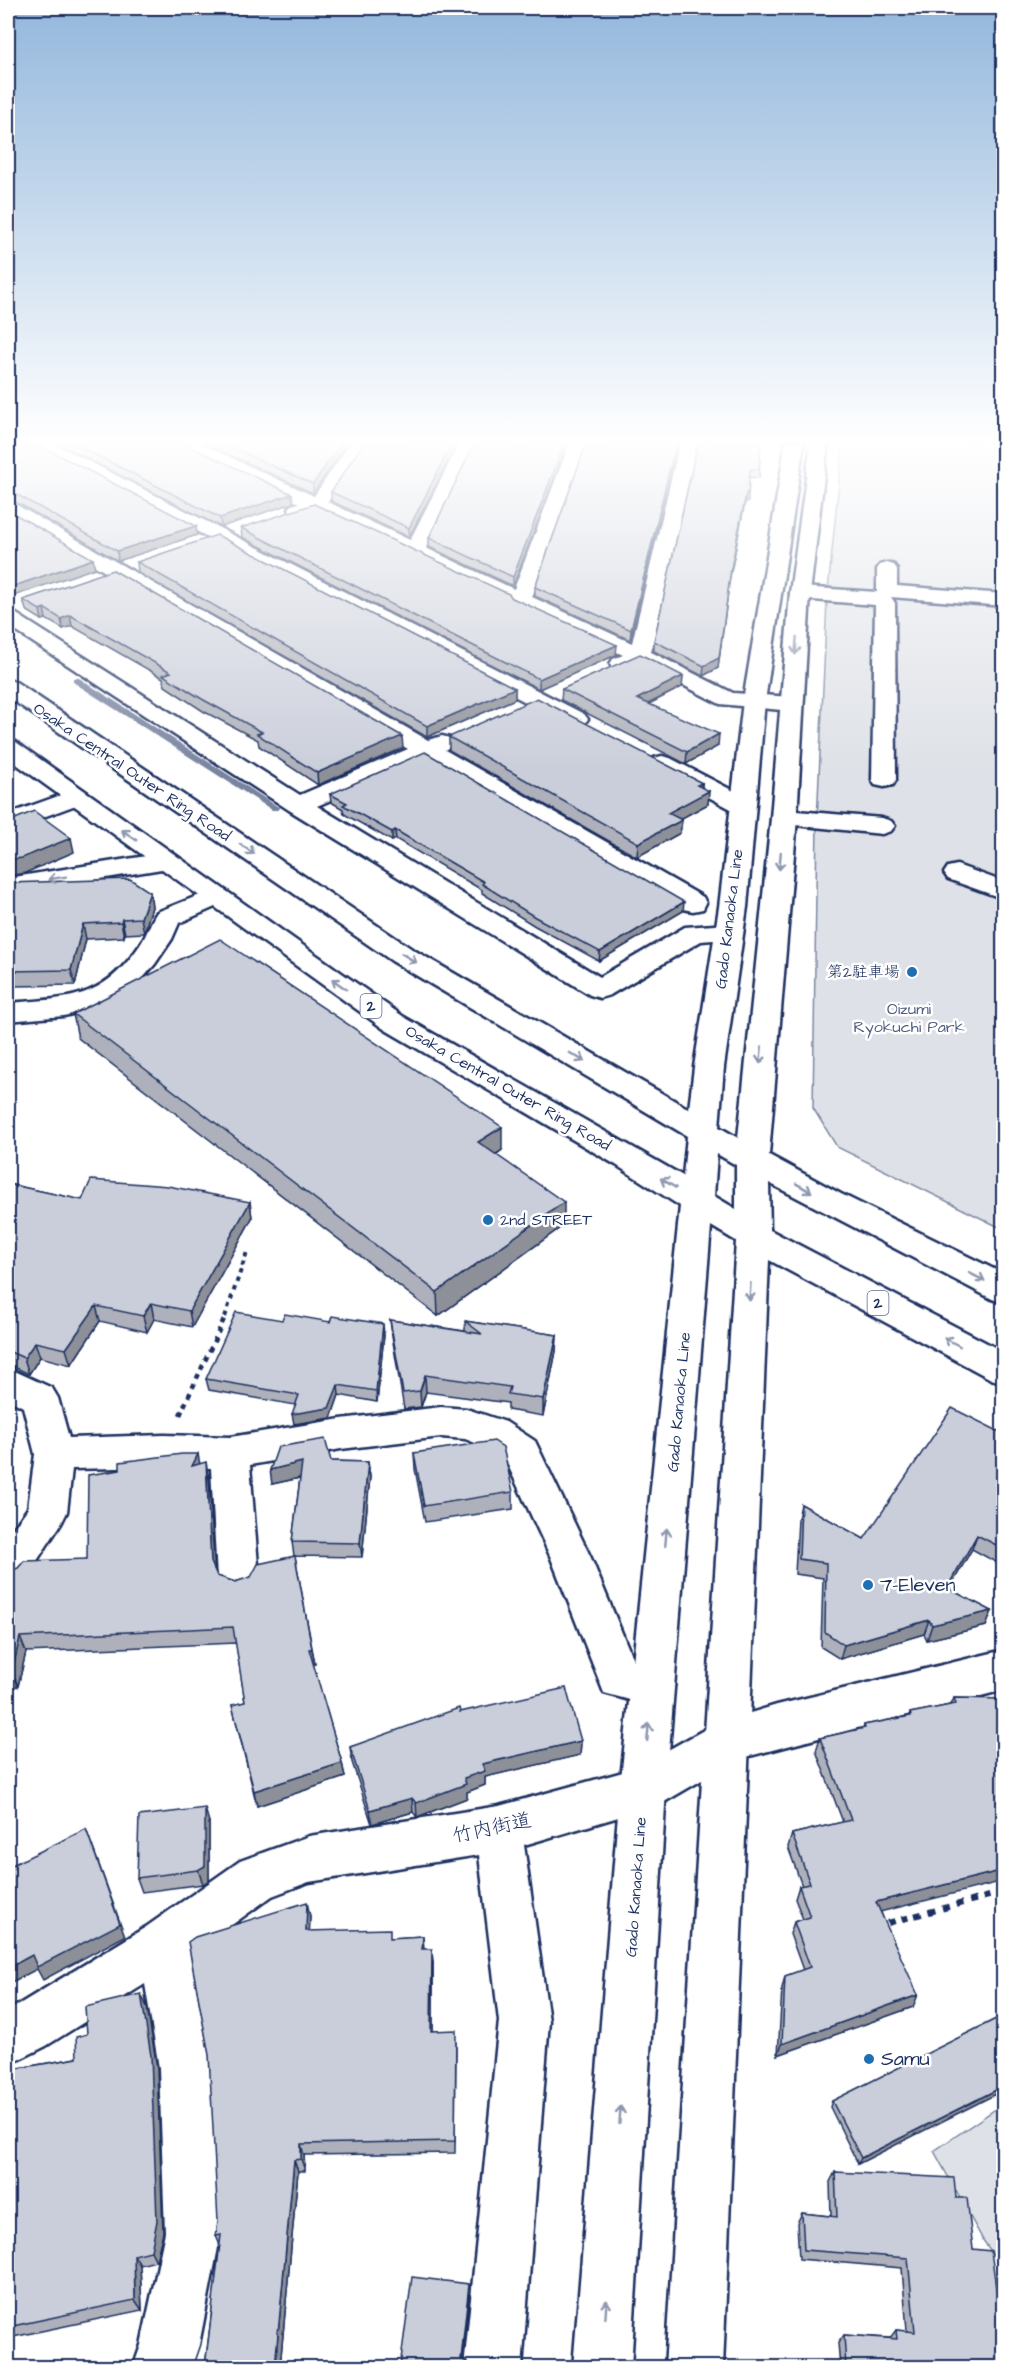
<svg xmlns="http://www.w3.org/2000/svg" width="1011" height="2375" viewBox="0 0 1011 2375" font-family="'Architects Daughter','Klee One',sans-serif">
  <style>
    .green { fill: #dee1e7; stroke: #7c88a2; stroke-width: 1.5 }
    .lines { fill: none; stroke-linecap: round; stroke-linejoin: round }
    .stream { fill: #77839f; fill-rule: evenodd }
    .minor-casing { stroke: #1b2f5e; stroke-width: 5 }
    .major-casing { stroke: #1b2f5e; stroke-width: 5 }
    .path-far2 { stroke: #1b2f5e; stroke-width: 4; stroke-dasharray: 4.5 4.5; stroke-linecap: butt }
    .path-far1 { stroke: #1b2f5e; stroke-width: 4.5; stroke-dasharray: 5 5; stroke-linecap: butt }
    .path { stroke: #1b2f5e; stroke-width: 6; stroke-dasharray: 7 7; stroke-linecap: butt }
    .minor { fill: #fff; fill-rule: evenodd }
    .major { fill: #fff; fill-rule: evenodd }
    .wall { fill: #aeb1bb; stroke: #1b2f5e; stroke-width: 1.5 }
    .shaded-wall { fill: #8d9099; stroke: #1b2f5e; stroke-width: 1.5 }
    .building { fill: #caceda; stroke: #1b2f5e; stroke-width: 1.5 }
    .oneway { stroke: #8d97ae }
    .poi-dot { fill: #1f6fb2; stroke: #fff; stroke-width: 2 }
    .labels { text-anchor: middle; dominant-baseline: central; stroke-width: 5; stroke-linejoin: round; paint-order: stroke }
    .shield { fill: #fff; stroke: #5f6d8e; stroke-width: 1.5 }
    .shield-label { font-size: 15px; font-weight: bold; fill: #1b2f5e }
    .street-label { font-size: 16px; fill: #1b2f5e; stroke: #fff }
    .poi-label { font-size: 16px; fill: #1b2f5e; stroke: #fff; text-anchor: end }
    .park-label { font-size: 16px; fill: #4c5c80; stroke: #fff }
    .near-poi-label { font-size: 20px; fill: #1b2f5e; stroke: #fff; text-anchor: start }
    .near-street-label { font-size: 20px; fill: #1b2f5e; stroke: #fff }
  </style>
  <rect width="100%" height="100%" fill="#fff"/>
  <filter id="ink" filterUnits="userSpaceOnUse"><feTurbulence type="fractalNoise" baseFrequency=".0167" numOctaves="2"/><feDisplacementMap in="SourceGraphic" scale="12" xChannelSelector="R" yChannelSelector="G"/><feConvolveMatrix kernelMatrix="1 2 1 2 8 2 1 2 1" color-interpolation-filters="sRGB"/></filter>
  <g filter="url(#ink)">
    <g class="green">
      <path d="M843,442H1003V1229L837,1147L813,1108L817,821L827,600Z"/>
      <path d="M1003,2104V2268L983,2240L934,2151Z"/>
    </g>
    <g class="lines">
      <path class="stream" d="M73,678H79L280,808L278,810H272L73,682Z"/>
      <defs>
        <g id="minor">
          <path d="M29,442H51L584,714L588,719L584,724L576,726L568,724L32,446Z"/>
          <path d="M175,442H197L314,496L351,442H367L328,502L410,540L460,442H477L426,548L514,589L570,442H587L532,597L632,643L680,442H697L651,652L733,693L792,697L800,699L803,704L800,709L792,711L720,704L640,663L621,671L613,669L610,664L613,659L623,655L513,605L511,602L314,510L298,515L291,513L289,509L291,505L299,503L178,446Z"/>
          <path d="M8,502L15,504L428,740L442,736L450,738L454,743L445,750L703,897L706,903L703,909L693,911L683,909L426,759L317,806L600,977L685,927L729,924L739,926L743,932L739,938L701,941L610,995L600,998L590,995L289,810L8,626V611L15,613L300,795L408,749L8,515Z"/>
          <path d="M887,563L894,565L897,569V586L1004,594V606L891,597L895,603L896,780L893,785L884,787L875,785L872,780L875,605L800,599L793,597L790,593L793,589L800,587L877,592V569L880,565Z"/>
          <path d="M662,756L670,758L751,800L754,805L751,810L742,812L733,810L654,768L650,763L654,758Z"/>
          <path d="M75,790L84,792L87,797L84,802L8,830V814Z"/>
          <path d="M784,810L882,818L891,821L895,826L891,831L882,834L775,823L771,818L775,813Z"/>
          <path d="M165,853L174,855L178,861L174,867L8,894V878Z"/>
          <path d="M957,865L1004,882V899L948,879L944,873L948,867Z"/>
          <path d="M215,889L224,891L228,897L224,903L179,923L172,939L155,964L131,992L115,1003L64,1016L8,1021V1003C69,998 102,1001 140,945C147,935 150,922 157,912Z"/>
          <path d="M8,1368L52,1388L58,1398L69,1438L164,1435L230,1437L341,1419L441,1407L467,1409L506,1422L535,1441L591,1558L634,1662L667,1672L674,1686L667,1700L652,1706L604,1693L551,1558L507,1463L478,1444L465,1439L441,1437L341,1449L250,1465L259,1578L253,1591L238,1596L223,1591L217,1578L211,1468L164,1467L72,1469L67,1512L61,1524L23,1582L8,1587V1536L28,1508L35,1454L23,1407L8,1399Z"/>
          <path d="M1004,1650V1690L738,1759L659,1805L524,1845L549,2021L522,2368H464L499,2021L479,1855L309,1882L272,1896L190,1955L211,2068L221,2232L199,2345L191,2368H133L141,2345L165,2232L159,2068L145,1984L46,2046L8,2065V2011L146,1927L240,1861L309,1836L499,1806L634,1769L711,1726L727,1720L777,1705Z"/>
        </g>
        <path id="major" d="M786,442H804L765,701L747,907L724,1067L719,1127L738,1138L771,818L790,593L811,442H828L810,593L797,818L769,1155L841,1194L1004,1274V1303L992,1299L769,1183L770,1230L1004,1352V1383L991,1379L769,1260L723,2368H665L736,1241L711,1226L666,1789L631,2368H573L620,1789L680,1206L616,1165L384,1029L8,758V740L16,742L404,1017L683,1176L687,1136L392,961L8,697V680L16,682L412,949L689,1109L694,1067L719,907L743,701ZM717,1154L736,1165V1209L714,1196Z"/>
      </defs>
      <use href="#minor" class="minor-casing"/>
      <use href="#major" class="major-casing"/>
      <path class="path-far2" d="M225,1317L248,1249"/>
      <path class="path-far1" d="M180,1415L226,1315"/>
      <path class="path" d="M888,1923L1004,1892"/>
      <use href="#minor" class="minor"/>
      <use href="#major" class="major"/>
    </g>
    <g class="wall">
      <path d="M8,442L196,526L197,535L118,561L16,502L8,501Z"/>
      <path d="M55,442H180L293,503L221,527Z"/>
      <path d="M202,442H348L313,493Z"/>
      <path d="M458,442L409,537L331,501V492Z"/>
      <path d="M475,442H568L513,586L429,547V538Z"/>
      <path d="M587,442H678L630,640L535,596V587Z"/>
      <path d="M761,442L759,478L749,477L748,502H745L730,577L718,668L703,676L654,651V641Z"/>
      <path d="M241,528L512,598L616,655L539,689L242,537Z"/>
      <path d="M137,562L515,688V699L427,737L138,573Z"/>
      <path d="M113,570L403,748L318,785L259,746L258,740L203,711L165,686L163,678L72,626L63,629L46,619L42,620L26,610L23,600Z"/>
      <path d="M683,676L682,687L649,704L718,746L686,764L561,700L562,689Z"/>
      <path d="M449,737L702,783V788L708,804L680,819L682,820L680,833L637,857L449,750Z"/>
      <path d="M330,794L683,911L599,961L535,926L482,893V890L396,839L392,841L344,814L343,809L331,802Z"/>
      <path d="M8,884L150,892L152,907L144,933L125,934L124,937L86,939L75,985L12,986L8,983Z"/>
      <path d="M73,1014L502,1150L496,1155L564,1225L438,1316L78,1038Z"/>
      <path d="M8,1184L82,1200L250,1202L252,1218L192,1327L154,1319L147,1332L100,1321L71,1365L40,1357L29,1374L8,1364Z"/>
      <path d="M282,1320L384,1335L377,1402L339,1395L331,1418L294,1424L296,1405L209,1390L206,1379Z"/>
      <path d="M390,1320L465,1331V1321L557,1335L556,1351L543,1416L508,1410V1403L426,1392L421,1407L404,1409L392,1336Z"/>
      <path d="M1004,1434V1556L999,1564L972,1549L949,1589L992,1611L986,1626L927,1640L924,1634L840,1659L821,1647L823,1578L795,1574L798,1519L801,1504L864,1539Z"/>
      <path d="M414,1453L513,1492V1509L425,1522L415,1469Z"/>
      <path d="M331,1461L368,1462L370,1477L362,1557L295,1556L315,1664H313L342,1763L345,1777L257,1806L232,1705L245,1702L236,1643L26,1652L18,1686L8,1687V1572L87,1559L200,1464L209,1479L214,1569L217,1576L235,1582L251,1577L294,1556L292,1542L300,1478L272,1484Z"/>
      <path d="M954,1698L1004,1699L881,1912L913,2007L778,2055L782,1988L785,1976L803,1970L790,1934L794,1922L803,1919L795,1899L799,1886H802L788,1847L792,1834L843,1822L816,1751L820,1738L863,1729L864,1725L909,1716L910,1713L951,1705Z"/>
      <path d="M460,1712L581,1741L580,1755L485,1777V1785L467,1792V1798L417,1817L413,1812L372,1824L352,1762L350,1747Z"/>
      <path d="M209,1822V1880L203,1884L142,1892L137,1878Z"/>
      <path d="M310,1916L309,1931L391,1938L423,1936L424,1949L433,1962V2030L456,2043L455,2153L304,2155L305,2171H298L280,2367H205L220,2245L216,2236Z"/>
      <path d="M147,2007L157,2068L163,2232L156,2261L140,2265L142,2310L8,2338V2070L77,2058L87,2034Z"/>
      <path d="M1004,2015L858,2164L830,2107L832,2101Z"/>
      <path d="M835,2172L956,2198L973,2249L1004,2367H840L838,2343L844,2335L890,2338L896,2330L907,2331L902,2268L799,2259L797,2223L802,2213L831,2216L830,2182Z"/>
    </g>
    <g class="shaded-wall">
      <path d="M342,442H348L313,493V484Z"/>
      <path d="M453,442H458L409,537V528Z"/>
      <path d="M565,442H568L513,586V577Z"/>
      <path d="M676,442H678L630,640L631,630Z"/>
      <path d="M746,493L745,502L730,577L718,668L703,676L704,666L731,568Z"/>
      <path d="M292,494L293,503L221,527L220,518Z"/>
      <path d="M196,526L197,535L118,561L117,551Z"/>
      <path d="M93,559L95,568L8,598V588Z"/>
      <path d="M44,608L46,619L42,620L40,610Z"/>
      <path d="M70,615L72,626L63,629L61,619Z"/>
      <path d="M617,645L616,655L539,689V679Z"/>
      <path d="M683,676L682,687L636,710L637,699Z"/>
      <path d="M515,688V699L427,737V726Z"/>
      <path d="M719,734L718,746L686,764L687,752Z"/>
      <path d="M402,736L403,748L318,785L317,773Z"/>
      <path d="M702,783L701,795L709,791L708,804L667,826L668,813L697,785Z"/>
      <path d="M682,820L680,833L637,857L638,843Z"/>
      <path d="M395,830L396,839L392,841V832Z"/>
      <path d="M71,838L74,852L25,873L8,876V860Z"/>
      <path d="M150,892L152,907L144,933L141,918Z"/>
      <path d="M684,902L683,911L599,961L600,952Z"/>
      <path d="M122,919L125,934L124,937L121,922Z"/>
      <path d="M83,924L86,939L75,985L71,970Z"/>
      <path d="M502,1127V1150L478,1166V1142Z"/>
      <path d="M250,1202L252,1218L192,1327L189,1311Z"/>
      <path d="M564,1202V1225L438,1316L437,1292Z"/>
      <path d="M151,1303L154,1319L147,1332L143,1316Z"/>
      <path d="M96,1306L100,1321L71,1365L66,1349Z"/>
      <path d="M383,1324L384,1335L377,1402L376,1391Z"/>
      <path d="M557,1335L556,1351L543,1416V1399Z"/>
      <path d="M35,1342L40,1357L29,1374L24,1358Z"/>
      <path d="M425,1375L426,1392L421,1407L420,1391Z"/>
      <path d="M338,1385L339,1395L331,1418L294,1424L292,1414Z"/>
      <path d="M198,1454L201,1470L192,1466Z"/>
      <path d="M206,1462L209,1479L215,1578L211,1562Z"/>
      <path d="M302,1462L304,1477L272,1484L270,1470Z"/>
      <path d="M368,1462L370,1477L362,1557L360,1543Z"/>
      <path d="M8,1468L13,1484L8,1523Z"/>
      <path d="M977,1535L972,1549L942,1602L947,1588Z"/>
      <path d="M992,1611L986,1626L927,1640L932,1625Z"/>
      <path d="M929,1620L924,1634L840,1659L844,1645Z"/>
      <path d="M20,1637L26,1652L18,1686L12,1671Z"/>
      <path d="M309,1649H312L315,1664L311,1665Z"/>
      <path d="M581,1741L580,1755L485,1777V1785L467,1792V1798L417,1817L416,1803L464,1778L482,1764Z"/>
      <path d="M342,1763L345,1777L257,1806L254,1791Z"/>
      <path d="M412,1798L413,1812L372,1824L370,1810Z"/>
      <path d="M205,1808L209,1822V1880L203,1884L198,1870Z"/>
      <path d="M86,1829L125,1936L43,1980L37,1969L8,1984V1968L32,1955Z"/>
      <path d="M1004,1870V1881L872,1914L876,1902Z"/>
      <path d="M307,1902L310,1916L309,1945L306,1931Z"/>
      <path d="M432,1949L433,1962V2043L431,2031Z"/>
      <path d="M141,1994L147,2007L157,2068L163,2232L156,2261L151,2251Z"/>
      <path d="M918,1995L913,2007L778,2055L782,2044Z"/>
      <path d="M1004,2086V2090L858,2164L861,2158Z"/>
      <path d="M301,2144L304,2155L305,2171L301,2159Z"/>
      <path d="M294,2160L298,2171L280,2367H275Z"/>
      <path d="M134,2255L140,2265L142,2310L135,2300Z"/>
      <path d="M469,2284V2293L462,2367L461,2359Z"/>
    </g>
    <g class="building">
      <path d="M8,442H33L196,526L117,551L14,493H8Z"/>
      <path d="M70,442H180L292,494L220,518Z"/>
      <path d="M219,442H342L313,484Z"/>
      <path d="M364,442H453L409,528L331,492Z"/>
      <path d="M475,442H565L513,577L429,538Z"/>
      <path d="M587,442H676L631,630L535,587Z"/>
      <path d="M698,442H761L759,469H750L748,493H746L731,568L719,658L704,666L654,641Z"/>
      <path d="M314,504L509,594L512,598L617,645L539,679L241,528Z"/>
      <path d="M8,510L93,559L8,588Z"/>
      <path d="M217,535L515,688L427,726L137,562Z"/>
      <path d="M113,570L402,736L317,773L257,734L262,732L202,699L163,675L171,672L70,615L61,619L44,608L40,610L23,600Z"/>
      <path d="M640,654L683,676L637,699L719,734L687,752L562,689Z"/>
      <path d="M537,698L702,783L697,785L709,791L668,813L682,820L638,843L449,737Z"/>
      <path d="M425,752L684,902L600,952L535,917L482,884L484,882L395,830L392,832L343,805L347,803L330,794Z"/>
      <path d="M34,811L71,838L22,858L8,860V822Z"/>
      <path d="M130,879L150,892L141,918L122,919L121,922L83,924L71,970L8,971V883Z"/>
      <path d="M220,939L502,1127L478,1142L564,1202L437,1292L73,1014Z"/>
      <path d="M91,1180L168,1186L250,1202L189,1311L151,1303L143,1316L96,1306L66,1349L35,1342L24,1358L8,1351V1292L10,1288H8V1184L82,1200Z"/>
      <path d="M236,1312L282,1320L285,1314L330,1322L332,1316L383,1324L376,1391L338,1385L329,1408L292,1414L299,1395L206,1379Z"/>
      <path d="M390,1320L482,1334L465,1321L557,1335L543,1399L508,1394L510,1387L425,1375L420,1391L403,1393Z"/>
      <path d="M952,1408L1004,1434V1549L977,1535L947,1588L992,1611L932,1625L929,1620L844,1645L825,1632L826,1563L799,1559L801,1504L864,1539Z"/>
      <path d="M325,1439L331,1461L368,1462L360,1543L292,1542L302,1462L270,1470L278,1447Z"/>
      <path d="M494,1441L503,1447L513,1492L424,1506L414,1453Z"/>
      <path d="M182,1454H198L192,1466L206,1462L211,1562L217,1576L235,1582L251,1577L258,1564L295,1556L312,1649H309L342,1763L254,1791L232,1705L245,1702L233,1627L20,1637L12,1671H8V1572L18,1568L24,1561L87,1559L88,1475L120,1470V1462Z"/>
      <path d="M566,1688L581,1741L482,1764L485,1771L464,1778L466,1784L416,1803L412,1798L370,1810L350,1747L459,1708L460,1712Z"/>
      <path d="M954,1698L1004,1699V1870L876,1902L918,1995L782,2044L785,1976L810,1967L794,1922L810,1917L799,1886L810,1884L792,1834L851,1820L820,1738L865,1728L864,1725L911,1716L910,1713L956,1704Z"/>
      <path d="M205,1808V1866L198,1870L137,1878L139,1816Z"/>
      <path d="M86,1829L120,1924L37,1967L32,1955L8,1968V1867Z"/>
      <path d="M307,1902L306,1931L390,1929V1938L423,1936L422,1949H432L431,2031L456,2030L455,2141L301,2144V2159L294,2160L275,2367H205L221,2235L216,2236L218,2221L209,2055L188,1942L195,1937Z"/>
      <path d="M141,1994L151,2056L157,2221L151,2251L134,2255L135,2300L8,2327V2070L77,2058L76,2037L87,2034L85,2007Z"/>
      <path d="M1004,2015V2086L861,2158L832,2101Z"/>
      <path d="M835,2172L954,2178L956,2198H967L973,2249L991,2251L1002,2332H1004V2367H846L844,2335L897,2339L896,2330L915,2332L908,2258L804,2250L802,2213L837,2217Z"/>
      <path d="M412,2277L469,2284L461,2359L467,2362L466,2367H400Z"/>
    </g>
    <defs><path id="oneway-shaft" d="M-6 0H5M1.5-3L5.5 0L1.5 3" fill="none" stroke-width="1.6" stroke-linecap="round" stroke-linejoin="round" transform="scale(1.5)"/></defs>
    <g class="oneway">
      <use href="#oneway-shaft" transform="translate(796 646) rotate(94)"/>
      <use href="#oneway-shaft" transform="translate(129 835) rotate(-145)"/>
      <use href="#oneway-shaft" transform="translate(247 849) rotate(34)"/>
      <use href="#oneway-shaft" transform="translate(780 861) rotate(95)"/>
      <use href="#oneway-shaft" transform="translate(57 878) rotate(171)"/>
      <use href="#oneway-shaft" transform="translate(409 958) rotate(31)"/>
      <use href="#oneway-shaft" transform="translate(339 984) rotate(-145)"/>
      <use href="#oneway-shaft" transform="translate(761 1055) rotate(95)"/>
      <use href="#oneway-shaft" transform="translate(577 1057) rotate(30)"/>
      <use href="#oneway-shaft" transform="translate(668 1183) rotate(-148)"/>
      <use href="#oneway-shaft" transform="translate(804 1188) rotate(29)"/>
      <use href="#oneway-shaft" transform="translate(977 1277) rotate(27)"/>
      <use href="#oneway-shaft" transform="translate(750 1292) rotate(93)"/>
      <use href="#oneway-shaft" transform="translate(952 1342) rotate(-152)"/>
      <use href="#oneway-shaft" transform="translate(666 1537) rotate(-85)"/>
      <use href="#oneway-shaft" transform="translate(648 1732) rotate(-85)"/>
      <use href="#oneway-shaft" transform="translate(620 2115) rotate(-86)"/>
      <use href="#oneway-shaft" transform="translate(606 2309) rotate(-86)"/>
    </g>
  </g>
  <linearGradient id="sky" x2="0" y2="1"><stop stop-color="#93b7dc"/><stop offset="0.57" stop-color="#fff"/><stop offset="1" stop-color="#fff" stop-opacity="0"/></linearGradient>
  <rect width="1011" height="774" fill="url(#sky)"/>
  <g class="poi-dot">
    <circle cx="912" cy="972" r="6"/>
    <circle cx="488" cy="1220" r="6"/>
    <circle cx="868" cy="1585" r="6"/>
    <circle cx="869" cy="2059" r="6"/>
  </g>
  <g class="labels">
    <g class="shield">
      <rect x="360.5" y="994" width="21" height="24" rx="4.5"/>
      <rect x="867.5" y="1291" width="21" height="24" rx="4.5"/>
    </g>
    <g class="shield-label">
      <text x="371" y="1006">2</text>
      <text x="878" y="1303">2</text>
    </g>
    <g class="street-label">
      <text transform="translate(132 772) rotate(34)">Osaka Central Outer Ring Road</text>
      <text transform="translate(729 919) rotate(-83)">Gado Kanaoka Line</text>
      <text transform="translate(508 1088) rotate(30)">Osaka Central Outer Ring Road</text>
      <text transform="translate(679 1402) rotate(-85)">Gado Kanaoka Line</text>
      <text transform="translate(636 1887) rotate(-86)">Gado Kanaoka Line</text>
    </g>
    <g class="poi-label">
      <text x="900" y="972">第2駐車場</text>
      <text x="500" y="1220" text-anchor="start">2nd STREET</text>
    </g>
    <g class="park-label">
      <text x="909" y="1009">Oizumi<tspan x="909" dy="18">Ryokuchi Park</tspan></text>
    </g>
    <g class="near-poi-label">
      <text x="880" y="1585">7-Eleven</text>
      <text x="881" y="2059">Samu</text>
    </g>
    <g class="near-street-label">
      <text transform="translate(492 1828) rotate(-12)">竹内街道</text>
    </g>
  </g>
  <rect width="1011" height="2375" fill="none" stroke="#fff" stroke-width="30"/>
  <rect x="15" y="15" width="981" height="2345" fill="none" stroke="#1b2f5e" stroke-width="2" filter="url(#ink)"/>
</svg>
